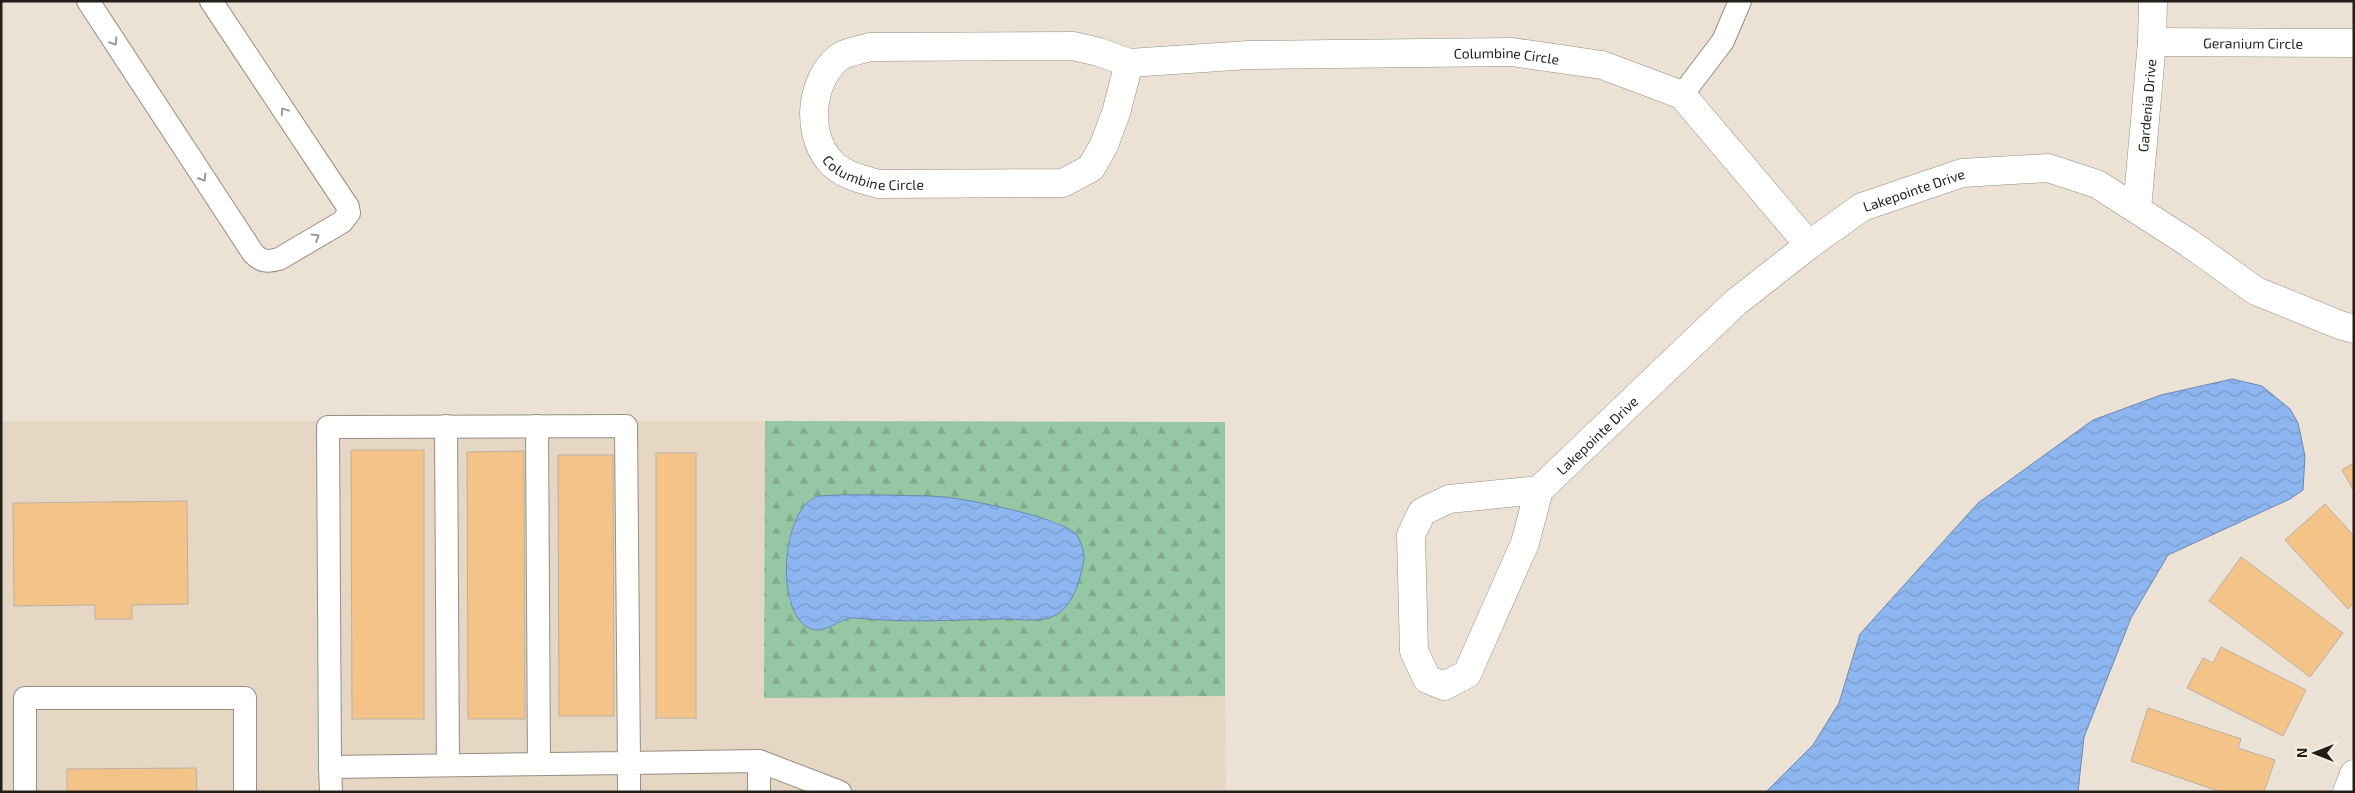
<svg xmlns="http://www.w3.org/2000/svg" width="2355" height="793" viewBox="0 0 2355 793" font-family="'Exo 2',sans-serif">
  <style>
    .built { fill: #e5d7c4 }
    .forest { fill: url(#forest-firs); fill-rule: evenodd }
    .water { fill: url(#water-waves); stroke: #6d88af }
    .building { fill: #f4c388; stroke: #bab0a5 }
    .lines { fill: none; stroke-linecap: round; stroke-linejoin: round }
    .lane-casing { stroke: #978e82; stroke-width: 24 }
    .street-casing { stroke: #978e82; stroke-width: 29 }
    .lane { stroke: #fff; stroke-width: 22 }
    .street { stroke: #fff; stroke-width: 28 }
    .oneway { stroke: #9c9a98 }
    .labels { text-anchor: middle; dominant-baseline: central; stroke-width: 4; stroke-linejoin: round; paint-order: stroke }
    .street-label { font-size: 14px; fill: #221f1a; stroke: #f8efe2 }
  </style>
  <defs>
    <pattern id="forest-firs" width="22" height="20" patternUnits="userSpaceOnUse" patternTransform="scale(1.25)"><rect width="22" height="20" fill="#96c7a4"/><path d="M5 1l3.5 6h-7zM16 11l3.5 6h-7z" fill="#81aa8d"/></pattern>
    <pattern id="water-waves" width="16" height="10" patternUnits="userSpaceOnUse" patternTransform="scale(1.25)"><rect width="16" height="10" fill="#8db5ef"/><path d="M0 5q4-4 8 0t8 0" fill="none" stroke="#799bcc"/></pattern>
  </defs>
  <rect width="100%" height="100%" fill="#ebe1d5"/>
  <path class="built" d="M1,421H765L764,698L1225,696L1226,792H1Z"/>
  <path class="forest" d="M765,421L1225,422V696L764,698ZM817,496L946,497L1056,522L1077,535L958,620L850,618L822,630L789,601C786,560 781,524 817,496Z"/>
  <g class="water">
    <path d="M2232,379L2262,386L2290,409L2298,423L2305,456L2303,490L2290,499L2168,555L2131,618L2084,737L2078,792H1766L1813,745L1839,703L1860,634L1978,503L2093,420L2161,395Z"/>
    <path d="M884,495C905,496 925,495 945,497C972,500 1058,517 1076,534C1080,538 1085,553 1084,559C1080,581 1073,610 1049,618C1036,622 1017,619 1003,619C954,620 904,623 855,618C839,617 826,636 809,628C775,612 781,511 816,497C823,494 873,495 884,495Z"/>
  </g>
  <g class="building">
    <path d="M351,450H424V719H352Z"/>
    <path d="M524,451L525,719H468L467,452Z"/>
    <rect x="656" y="453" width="40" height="265"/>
    <path d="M558,455H613L614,716H559Z"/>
    <path d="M2354,463V491L2342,470Z"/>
    <path d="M187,501L188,604L132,605V619H95V605L14,606L13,503Z"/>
    <path d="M2325,504L2354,536V603L2348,609L2285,540Z"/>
    <path d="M2241,557L2343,633L2310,677L2209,601Z"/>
    <path d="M2221,647L2306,690L2283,736L2187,688L2203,658L2213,663Z"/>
    <path d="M2148,708L2241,739L2238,748L2275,760L2264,792H2221L2131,761Z"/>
    <path d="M196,768L197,792H67V769Z"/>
  </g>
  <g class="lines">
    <defs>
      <g id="lane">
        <path d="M88,1L253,253C261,262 268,262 279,259L342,222L349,213L348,207L211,1"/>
        <path d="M1682,95L1723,41L1740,1"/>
        <path d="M446,426L448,765"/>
        <path d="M537,426L539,764"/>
        <path d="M759,761V792"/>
        <path d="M330,767L629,763L626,426L328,427L330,767L331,792"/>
        <path d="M25,792V698H245V792"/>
        <path d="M629,792V763L759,761L840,792"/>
      </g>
      <g id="street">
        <path id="s1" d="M2152,42L2354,43"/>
        <path id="s2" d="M1129,63L1099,52L1073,46L870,47C861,50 845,52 838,58C810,82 806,132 829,160C841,175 861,179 879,184L1063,183L1091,168L1104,145L1116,113L1129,63L1249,55L1512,52L1602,65L1682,95L1809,245"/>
        <path id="s3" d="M2137,209L2152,42L2153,1"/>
        <path id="s4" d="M1539,490L1449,499L1422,512L1411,535L1414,651L1427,679L1444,686L1467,674L1525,543L1539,490L1735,303L1809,245L1862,207L1962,173L2048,168L2097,184L2189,243L2256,291L2340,325L2354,329"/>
        <path d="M2347,792L2354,774"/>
      </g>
    </defs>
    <use href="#lane" class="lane-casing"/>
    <use href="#street" class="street-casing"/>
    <use href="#lane" class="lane"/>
    <use href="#street" class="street"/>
  </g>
  <defs><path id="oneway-chevron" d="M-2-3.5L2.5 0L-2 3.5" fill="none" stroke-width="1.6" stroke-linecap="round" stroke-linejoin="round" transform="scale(1.25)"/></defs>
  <g class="oneway">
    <use href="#oneway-chevron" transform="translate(114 42) rotate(57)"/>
    <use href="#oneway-chevron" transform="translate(284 111) rotate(-124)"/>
    <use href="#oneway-chevron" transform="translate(203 178) rotate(57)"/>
    <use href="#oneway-chevron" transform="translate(316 237) rotate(-31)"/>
  </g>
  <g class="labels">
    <g class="street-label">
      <text stroke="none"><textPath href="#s1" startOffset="101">Geranium Circle</textPath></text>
      <text stroke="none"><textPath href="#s2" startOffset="1170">Columbine Circle</textPath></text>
      <text stroke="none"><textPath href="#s3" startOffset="104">Gardenia Drive</textPath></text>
      <text stroke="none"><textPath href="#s2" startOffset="456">Columbine Circle</textPath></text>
      <text stroke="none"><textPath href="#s4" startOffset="1020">Lakepointe Drive</textPath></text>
      <text stroke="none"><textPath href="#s4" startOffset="615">Lakepointe Drive</textPath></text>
    </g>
  </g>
  <rect width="2355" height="793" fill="none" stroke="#221f1a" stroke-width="5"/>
  <g transform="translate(2315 753) rotate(270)" stroke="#f8efe2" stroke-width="4" paint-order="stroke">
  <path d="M0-4L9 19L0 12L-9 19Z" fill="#221f1a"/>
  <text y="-8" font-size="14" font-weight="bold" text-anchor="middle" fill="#221f1a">N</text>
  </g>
</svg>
